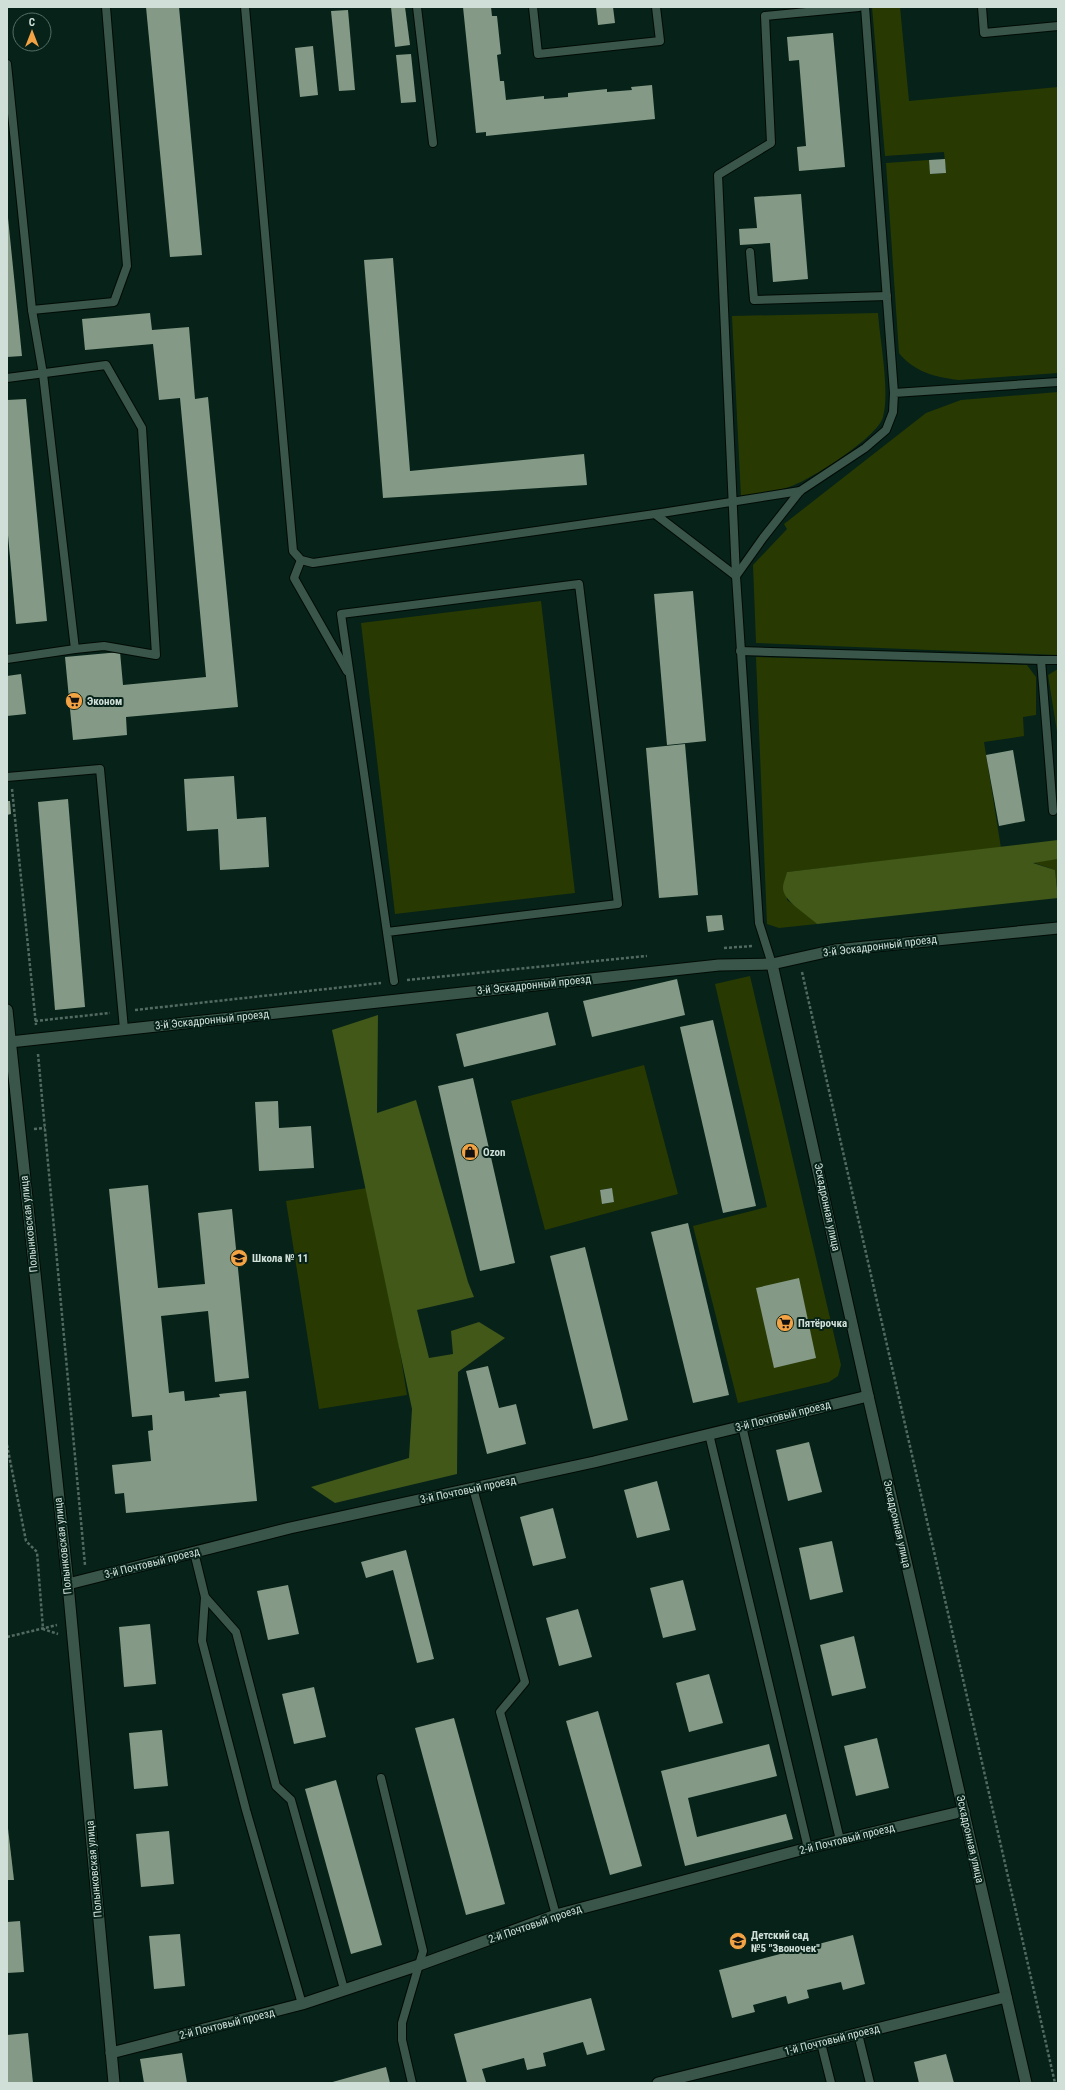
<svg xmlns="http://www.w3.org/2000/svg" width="1065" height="2090" viewBox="0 0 1065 2090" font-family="'Roboto Condensed',sans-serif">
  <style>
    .green { fill: #283a02; fill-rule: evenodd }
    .forest { fill: #415818 }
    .building { fill: #849a86 }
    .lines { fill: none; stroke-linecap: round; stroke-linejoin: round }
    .service-casing { stroke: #000b05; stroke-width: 10 }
    .minor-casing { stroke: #000b05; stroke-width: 13 }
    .tertiary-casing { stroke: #000b05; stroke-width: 13 }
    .path { stroke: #536a61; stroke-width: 2.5; stroke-dasharray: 3 2; stroke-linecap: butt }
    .service { stroke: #3a5549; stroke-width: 8 }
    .minor { stroke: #3a5549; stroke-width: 11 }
    .tertiary { stroke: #3a5549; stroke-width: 11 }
    .labels { text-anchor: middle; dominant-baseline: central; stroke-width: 4; stroke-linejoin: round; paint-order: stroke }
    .poi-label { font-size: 11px; font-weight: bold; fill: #d0e0d9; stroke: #072219; text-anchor: start }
    .street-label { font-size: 11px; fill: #d0e0d9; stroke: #072219 }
  </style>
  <rect width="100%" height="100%" fill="#072219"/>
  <g class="green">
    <path d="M872,7H900L909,101L1058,87V373L959,380C935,377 914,372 899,353L886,163L929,160L931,174L946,173L944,152L885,156Z"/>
    <path d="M878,313C880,342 890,390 883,417C878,437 809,481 789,487C773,492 757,494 741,497L732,316Z"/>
    <path d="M1058,392V655L756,643L753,565L787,529L784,524L926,413L961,400Z"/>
    <path d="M541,601L575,893L395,914L361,623Z"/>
    <path d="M756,657L1027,665L1036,677V715L1023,717L1024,736L984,742L1001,848L787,872V900L807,914L817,924L779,928L767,924Z"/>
    <path d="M1058,669V738L1048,675Z"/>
    <path d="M1058,859V897L1055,870L1032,862Z"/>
    <path d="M750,976L841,1365L838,1376L829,1382L738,1403L693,1226L767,1207L715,984Z"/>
    <path d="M644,1065L678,1194L545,1230L511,1101ZM611,1188L614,1202L603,1204L600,1190Z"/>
    <path d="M373,1187L407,1395L319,1409L286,1201Z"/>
  </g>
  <g class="forest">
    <path d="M1058,840V859L1033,863L1055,870L1058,898L817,924C808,915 783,901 783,888C783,883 786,877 787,872Z"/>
    <path d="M378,1015L377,1113L416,1100L468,1282L474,1297L417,1310L429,1358L453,1354L451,1331L479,1322L505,1338L458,1372L457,1474L335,1503L311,1487L409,1458L412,1409L332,1030Z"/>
  </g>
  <g class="building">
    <path d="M146,7H179L202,255L170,257Z"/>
    <path d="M391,7H405L410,45L395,47Z"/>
    <path d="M463,7H491L492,16H497L501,54L497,55L500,81H504L506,100L544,96V99L568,97V93L607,89V92L632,90L631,87L652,85L655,119L486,136V132L476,133Z"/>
    <path d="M596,7H613L615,23L598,25Z"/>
    <path d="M348,10L355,90L339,91L331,11Z"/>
    <path d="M833,33L845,167L799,171L797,147L806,146L799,60L789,61L787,37Z"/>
    <path d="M313,46L318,95L300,97L295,48Z"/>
    <path d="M411,54L416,102L401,103L396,55Z"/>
    <path d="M945,159L946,173L930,174L929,160Z"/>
    <path d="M801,194L808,279L773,282L770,243L740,245L739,229L757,228L754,197Z"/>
    <path d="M7,208L22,356L7,357Z"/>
    <path d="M393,258L410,471L584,454L587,485L383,498L364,260Z"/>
    <path d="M150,313L152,330L189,327L195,399L208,397L238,707L126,717L127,735L73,740L65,657L120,652L123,685L206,677L180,398L159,400L153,344L85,350L82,319Z"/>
    <path d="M26,399L47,621L16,624L7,524V400Z"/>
    <path d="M693,591L706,741L667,745L654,594Z"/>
    <path d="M21,674L26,714L7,716V676Z"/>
    <path d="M685,744L698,895L659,898L646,748Z"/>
    <path d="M1013,750L1025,821L999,826L986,755Z"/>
    <path d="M234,776L237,819L266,817L269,867L220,870L218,829L187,831L184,779Z"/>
    <path d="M68,799L85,1007L55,1010L38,802Z"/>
    <path d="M7,801H10L11,814L7,815Z"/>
    <path d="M722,915L724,930L708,932L706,916Z"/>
    <path d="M677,979L685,1015L592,1037L583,1001Z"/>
    <path d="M548,1012L556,1045L464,1067L456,1034Z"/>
    <path d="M713,1020L756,1206L723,1213L680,1027Z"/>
    <path d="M473,1078L515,1263L480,1271L438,1086Z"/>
    <path d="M278,1101L279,1128L311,1126L314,1168L259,1171L255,1102Z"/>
    <path d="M148,1185L158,1288L205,1284L198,1213L232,1209L249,1378L215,1382L208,1311L161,1316L169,1393L184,1391L185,1401L220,1397L219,1394L246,1391L257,1501L126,1513L124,1493L115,1494L112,1465L151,1461L148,1431L153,1430L152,1415L132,1417L109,1189Z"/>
    <path d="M612,1188L614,1202L602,1204L600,1190Z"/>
    <path d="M688,1223L729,1395L693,1403L651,1232Z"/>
    <path d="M585,1247L628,1420L593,1429L550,1256Z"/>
    <path d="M799,1278L816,1358L774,1368L756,1288Z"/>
    <path d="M488,1366L499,1408L516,1404L526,1444L487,1454L466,1371Z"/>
    <path d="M809,1442L822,1492L788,1501L776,1450Z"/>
    <path d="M657,1481L670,1530L637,1538L624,1490Z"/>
    <path d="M553,1508L566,1558L533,1566L520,1517Z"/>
    <path d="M832,1541L843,1592L810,1600L799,1548Z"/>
    <path d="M406,1550L434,1659L417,1663L393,1570L366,1578L361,1562Z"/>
    <path d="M683,1580L696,1630L663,1638L650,1588Z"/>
    <path d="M288,1585L299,1634L268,1640L257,1591Z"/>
    <path d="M578,1609L592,1657L559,1666L546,1618Z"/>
    <path d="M150,1624L156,1684L124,1687L119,1627Z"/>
    <path d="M854,1636L866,1688L832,1696L820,1645Z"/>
    <path d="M709,1674L723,1723L689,1732L676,1683Z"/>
    <path d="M314,1687L326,1737L294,1744L282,1694Z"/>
    <path d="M598,1711L642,1866L610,1875L566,1721Z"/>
    <path d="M454,1718L505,1904L466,1915L415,1728Z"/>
    <path d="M162,1730L168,1786L134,1789L129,1733Z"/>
    <path d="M877,1738L889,1788L856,1796L844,1746Z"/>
    <path d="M769,1744L777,1776L688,1798L697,1837L786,1814L793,1839L685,1866L661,1771Z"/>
    <path d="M336,1780L382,1945L351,1954L305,1789Z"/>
    <path d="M7,1820L14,1880H7Z"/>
    <path d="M169,1831L174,1884L141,1887L136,1834Z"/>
    <path d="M20,1921L24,1972L7,1973V1922Z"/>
    <path d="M180,1934L185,1986L154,1989L149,1936Z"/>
    <path d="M853,1935L865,1984L843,1990L841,1982L807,1990L809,1998L788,2004L786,1996L753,2005L755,2012L732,2018L719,1970Z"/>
    <path d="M591,1998L605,2050L587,2055L583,2042L543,2053L546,2066L527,2070L524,2058L482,2069L486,2082L467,2083L454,2034Z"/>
    <path d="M28,2033L33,2083H7V2035Z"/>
    <path d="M182,2053L187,2083H144L140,2059Z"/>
    <path d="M946,2054L954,2083H919L914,2062Z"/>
    <path d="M386,2067L390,2083H329Z"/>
  </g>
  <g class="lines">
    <defs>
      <g id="service">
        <path d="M245,7L293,551L301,560L313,563L655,514L736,576"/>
        <path d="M417,7L433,143"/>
        <path d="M533,7L538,54L660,41L656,7"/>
        <path d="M865,7L894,393"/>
        <path d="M982,7L984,33L1058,26"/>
        <path d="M7,64L32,310L43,374L75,649L7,659"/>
        <path d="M750,252L754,300L887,296"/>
        <path d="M32,310L114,302L127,266L106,7"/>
        <path d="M7,378L106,365L142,428L156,655L104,646L75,649"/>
        <path d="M655,514L800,491"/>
        <path d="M301,560L294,578L347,671"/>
        <path d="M736,576L718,175L771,143L765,16L859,7"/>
        <path d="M740,651L1041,660L1053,811"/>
        <path d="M1041,660H1058"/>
        <path d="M7,777L100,769L124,1029"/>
        <path d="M387,932L618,904L579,584L341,614C358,737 376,859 394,981"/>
        <path d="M772,964L759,923L736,576L763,538L800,491L865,448L886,430L893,412L894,393L1058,382"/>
        <path d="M742,1426L840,1840"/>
        <path d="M709,1434L808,1848"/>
        <path d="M473,1488L525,1682L500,1712L556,1915"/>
        <path d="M194,1552L205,1597L202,1641L246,1810L302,2004"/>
        <path d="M205,1597L236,1632L276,1786L291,1800L344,1989"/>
        <path d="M381,1778L423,1951L402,2023V2040L412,2083"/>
        <path d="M858,2034L870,2083"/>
        <path d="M821,2043L831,2083"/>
      </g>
      <g id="minor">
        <path d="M772,964L868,1396L1026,2083"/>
        <path d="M10,1042L719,965L772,964L835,950L1058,928"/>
        <path d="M68,1584L290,1528L594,1462L868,1396"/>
        <path d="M111,2053L302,2004L419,1965L556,1915L808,1848L964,1811"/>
        <path d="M658,2083L1006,1997"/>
      </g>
      <path id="tertiary" d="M7,1010L68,1584L114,2083"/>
    </defs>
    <use href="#service" class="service-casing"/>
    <use href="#minor" class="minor-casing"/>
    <use href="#tertiary" class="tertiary-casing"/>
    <g class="path">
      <path d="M12,789L36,1025"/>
      <path d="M724,948L753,946"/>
      <path d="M802,972L1055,2083"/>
      <path d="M407,980L647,956"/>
      <path d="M135,1010L381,983"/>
      <path d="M35,1021L110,1013"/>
      <path d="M38,1054L85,1565"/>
      <path d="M34,1129L45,1128"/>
      <path d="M7,1445L26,1541L37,1552L43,1629L58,1634"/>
      <path d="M7,1637L57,1625"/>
    </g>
    <use href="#service" class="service"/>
    <use href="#minor" class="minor"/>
    <use href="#tertiary" class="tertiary"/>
  </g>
  <defs>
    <symbol id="supermarket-disc" viewBox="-11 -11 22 22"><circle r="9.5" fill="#f4a344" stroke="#072219"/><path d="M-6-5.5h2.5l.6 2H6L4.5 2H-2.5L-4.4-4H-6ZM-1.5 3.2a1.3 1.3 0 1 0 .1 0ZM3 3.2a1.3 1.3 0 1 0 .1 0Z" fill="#111"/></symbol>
    <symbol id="shop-disc" viewBox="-11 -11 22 22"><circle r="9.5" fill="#f4a344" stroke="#072219"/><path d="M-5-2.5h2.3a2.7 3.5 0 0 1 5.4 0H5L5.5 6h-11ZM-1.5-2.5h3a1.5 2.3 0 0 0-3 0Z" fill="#111"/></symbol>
    <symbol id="school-disc" viewBox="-11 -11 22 22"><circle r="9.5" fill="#f4a344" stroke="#072219"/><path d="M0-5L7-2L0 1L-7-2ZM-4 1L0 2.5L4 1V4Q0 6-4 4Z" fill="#111"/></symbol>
  </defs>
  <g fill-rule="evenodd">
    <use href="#supermarket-disc" x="64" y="691" width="20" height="20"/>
    <use href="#shop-disc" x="460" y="1142" width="20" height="20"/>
    <use href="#school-disc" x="229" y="1248" width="20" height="20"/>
    <use href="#supermarket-disc" x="775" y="1313" width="20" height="20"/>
    <use href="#school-disc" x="728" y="1931" width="20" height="20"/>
  </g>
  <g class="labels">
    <g class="poi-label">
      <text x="87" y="701">Эконом</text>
      <text x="483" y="1152">Ozon</text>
      <text x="252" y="1258">Школа № 11</text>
      <text x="798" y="1323">Пятёрочка</text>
      <text x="751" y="1935">Детский сад<tspan x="751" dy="13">№5 "Звоночек"</tspan></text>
    </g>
    <g class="street-label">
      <text transform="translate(880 946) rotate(-7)">3-й Эскадронный проезд</text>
      <text transform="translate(534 985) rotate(-6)">3-й Эскадронный проезд</text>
      <text transform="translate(212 1020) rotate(-6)">3-й Эскадронный проезд</text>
      <text transform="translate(827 1207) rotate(78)">Эскадронная улица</text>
      <text transform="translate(29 1224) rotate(-96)">Полынковская улица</text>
      <text transform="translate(783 1416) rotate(-14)">3-й Почтовый проезд</text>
      <text transform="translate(468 1490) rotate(-12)">3-й Почтовый проезд</text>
      <text transform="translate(897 1524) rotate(77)">Эскадронная улица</text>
      <text transform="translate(63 1546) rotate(-96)">Полынковская улица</text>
      <text transform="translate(152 1563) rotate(-14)">3-й Почтовый проезд</text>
      <text transform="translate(847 1839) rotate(-14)">2-й Почтовый проезд</text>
      <text transform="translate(970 1839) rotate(77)">Эскадронная улица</text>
      <text transform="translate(94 1869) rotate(-95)">Полынковская улица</text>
      <text transform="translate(535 1924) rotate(-19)">2-й Почтовый проезд</text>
      <text transform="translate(227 2024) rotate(-14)">2-й Почтовый проезд</text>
      <text transform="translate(832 2040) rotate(-14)">1-й Почтовый проезд</text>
    </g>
  </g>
  <rect width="1065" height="2090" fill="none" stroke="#d0e0d9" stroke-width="16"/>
  <g transform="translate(32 32)"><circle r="19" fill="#072219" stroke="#576e66"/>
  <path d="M0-3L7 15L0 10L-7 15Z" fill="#f4a344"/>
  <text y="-6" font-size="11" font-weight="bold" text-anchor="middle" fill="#d0e0d9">С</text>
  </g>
</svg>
